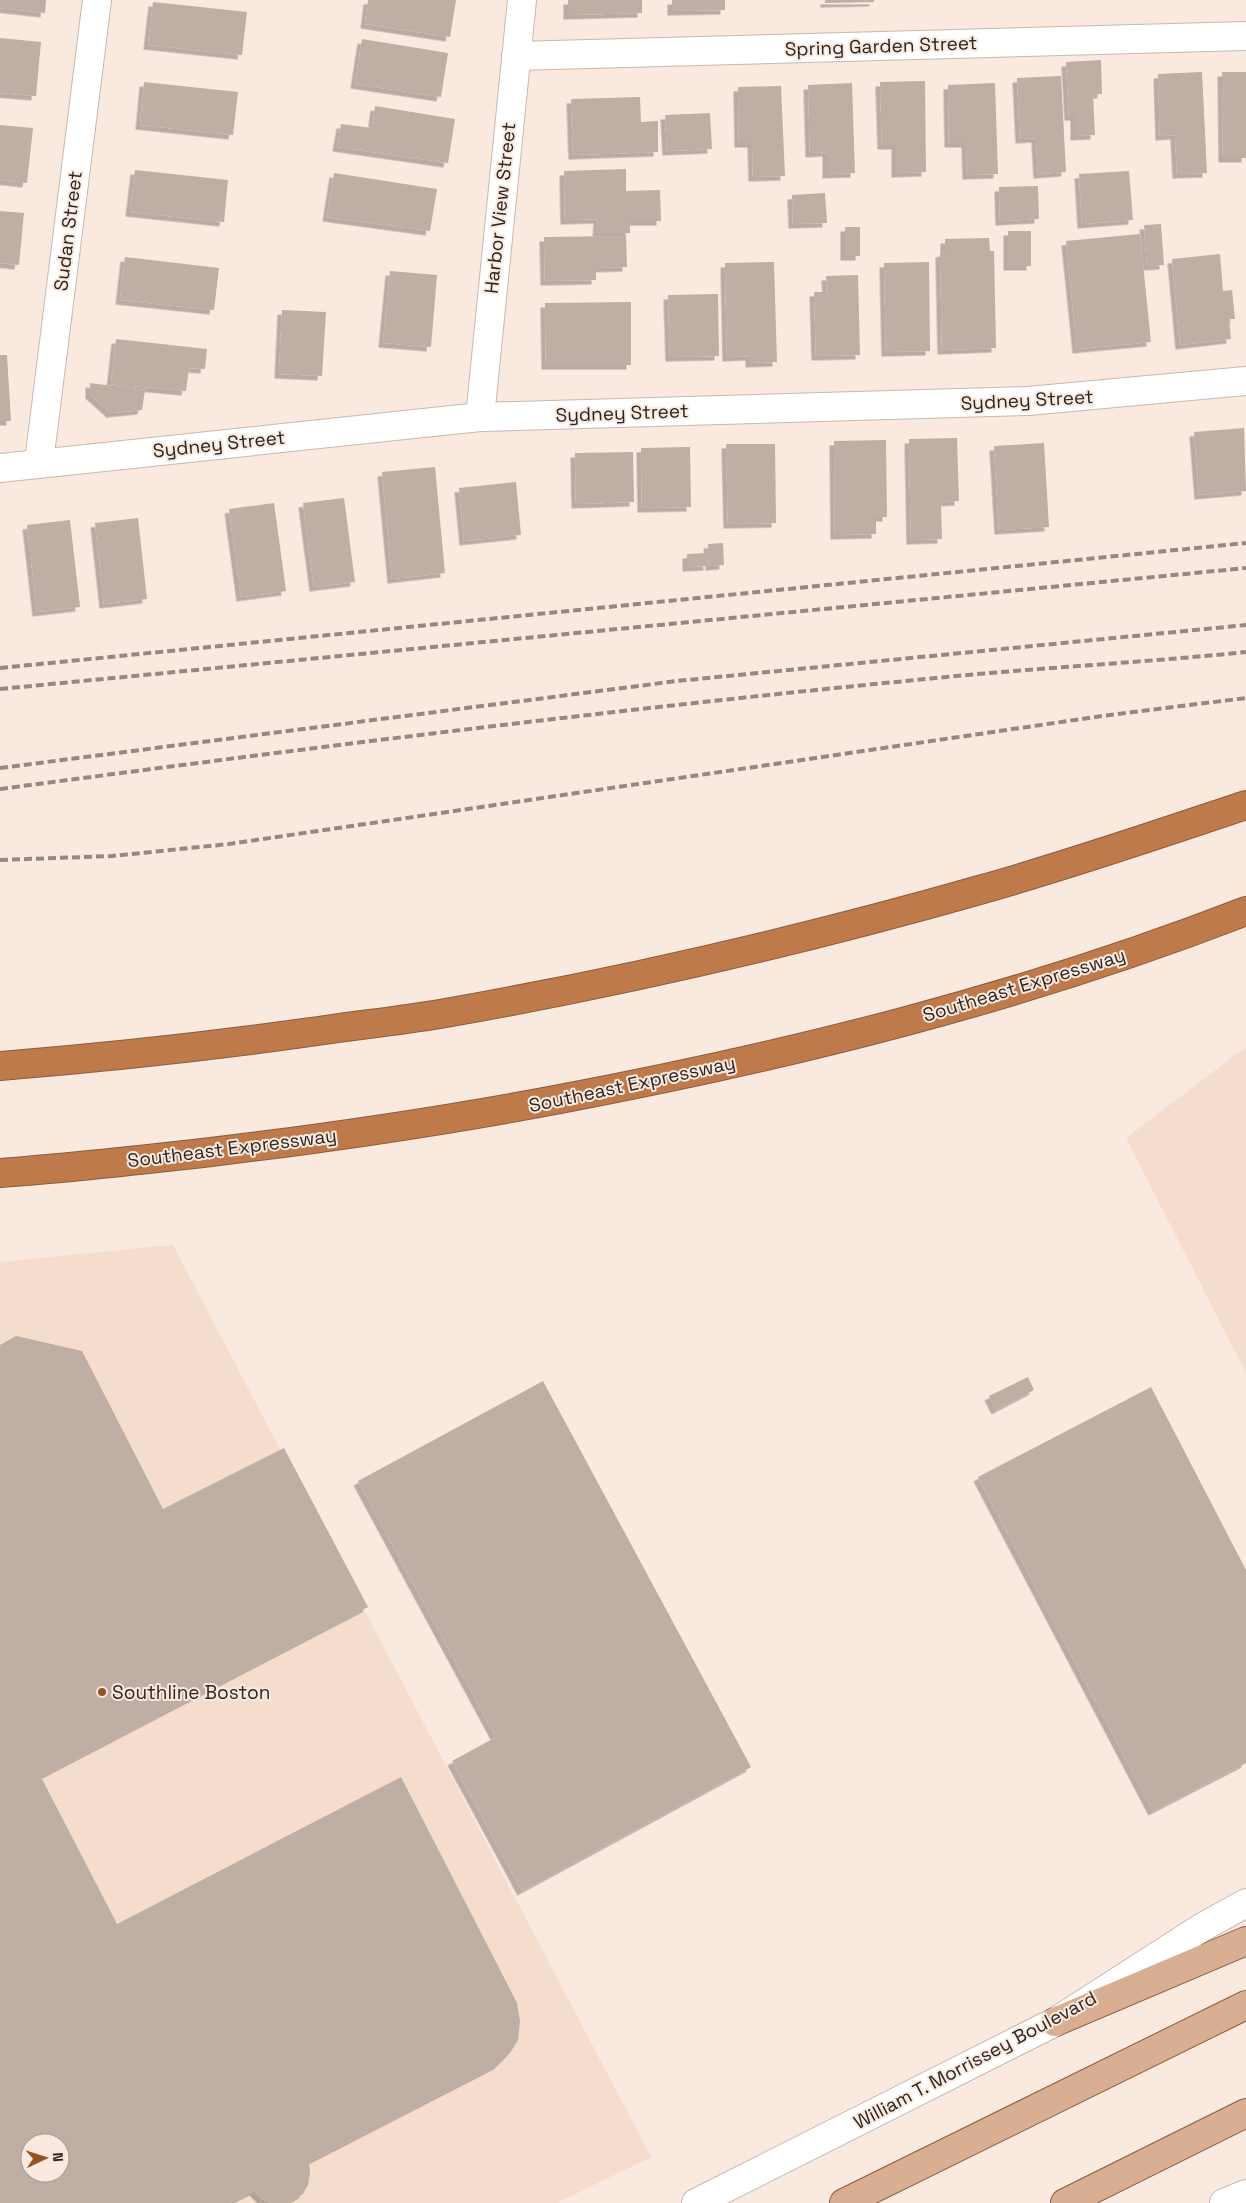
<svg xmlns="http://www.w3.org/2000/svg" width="1246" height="2203" viewBox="0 0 1246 2203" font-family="'Space Grotesk',sans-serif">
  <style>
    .built { fill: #f4ddcd; fill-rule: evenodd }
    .building { fill: #beaea4; fill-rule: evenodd; filter: url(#shadow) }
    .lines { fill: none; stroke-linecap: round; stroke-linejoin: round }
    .minor-casing { stroke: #c9b8ae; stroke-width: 30 }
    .tertiary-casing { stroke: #c9b8ae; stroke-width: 30 }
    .primary-casing { stroke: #8b5c3c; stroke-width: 30 }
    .motorway-casing { stroke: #8b5c3c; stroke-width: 30 }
    .minor { stroke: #fff; stroke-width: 28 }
    .tertiary { stroke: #fff; stroke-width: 28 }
    .primary { stroke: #d8af93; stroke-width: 28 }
    .motorway { stroke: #be7a4b; stroke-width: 28 }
    .rail { stroke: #948881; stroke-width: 4; stroke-dasharray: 8 4; stroke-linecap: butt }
    .poi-dot { fill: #955320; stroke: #fae9df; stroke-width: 2 }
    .labels { text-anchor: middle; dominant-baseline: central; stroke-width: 4; stroke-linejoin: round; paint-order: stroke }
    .street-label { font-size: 19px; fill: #2b2521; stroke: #fae9df }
    .poi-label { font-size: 19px; fill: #2b2521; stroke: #fae9df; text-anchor: start }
  </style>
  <defs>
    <filter id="shadow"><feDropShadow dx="-4.5" dy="4.5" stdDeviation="0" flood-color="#0004"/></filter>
  </defs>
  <rect width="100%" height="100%" fill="#fae9df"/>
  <g class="built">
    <path d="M1246,1047V1373L1126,1138Z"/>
    <path d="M173,1245L651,2157L557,2203H0V1262ZM30,2143H60V2173H30Z"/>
  </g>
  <g class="building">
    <path d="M0,0H46L45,13L0,8Z"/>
    <path d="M368,0H456L450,37L365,24Z"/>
    <path d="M568,0H642V13L568,15Z"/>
    <path d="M672,0H725V10L672,11Z"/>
    <path d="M825,0H874V2L825,3Z"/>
    <path d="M153,2L247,12L242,55L148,45Z"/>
    <path d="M0,38L41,42L36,96L0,93Z"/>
    <path d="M362,39L448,53L441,97L355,84Z"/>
    <path d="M1101,60L1102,94H1093L1095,135L1075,136V116H1069L1066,62Z"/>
    <path d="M1202,72L1207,173L1177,174L1175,135L1160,136L1158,74Z"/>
    <path d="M1222,72H1246V158H1223Z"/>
    <path d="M1061,76L1066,172L1038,174L1036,138L1020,139L1017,78Z"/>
    <path d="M925,81L926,172L896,173V145H882L880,82Z"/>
    <path d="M144,82L238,92L233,135L140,125Z"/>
    <path d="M852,83L855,173L827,174V152L810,153L808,85Z"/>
    <path d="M995,83L998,174L967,175L966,143H949L948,85Z"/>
    <path d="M781,86L785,176L753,177L752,143H739L738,87Z"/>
    <path d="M640,97L641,122L658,121V152L573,155L571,99Z"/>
    <path d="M375,106L455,119L448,163L337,147L341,124L372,128Z"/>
    <path d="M710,113L712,149L667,151L665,115Z"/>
    <path d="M0,125L33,128L27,183L0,180Z"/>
    <path d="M626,169V191L660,190L661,221H630V233H597L598,219L565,220L564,171Z"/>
    <path d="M135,170L228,180L224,222L130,212Z"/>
    <path d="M1129,171L1133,220L1082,224L1079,174Z"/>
    <path d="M334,173L437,189L430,231L327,217Z"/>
    <path d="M1038,186L1039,219L1000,221L999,187Z"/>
    <path d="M825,193L827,223L793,224L792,195Z"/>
    <path d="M0,211L24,213L19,265L0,263Z"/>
    <path d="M1161,224L1164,265L1147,266L1144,225Z"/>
    <rect x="845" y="227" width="15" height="29"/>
    <rect x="1008" y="231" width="23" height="35"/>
    <path d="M1140,234L1151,342L1077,349L1066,241Z"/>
    <path d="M626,236L627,267L596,268V280L545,281L544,237Z"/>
    <path d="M989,238L990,251H994L996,348L942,350L940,253L945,252V239Z"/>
    <path d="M1220,254L1223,291L1232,290L1235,319H1229L1231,339L1180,345L1172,259Z"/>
    <path d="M125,257L219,268L214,310L120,300Z"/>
    <path d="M774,262L777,362L750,363V356L727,357L725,263Z"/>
    <path d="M929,262L930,351L886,352L884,263Z"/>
    <path d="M390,271L437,275L431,347L383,343Z"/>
    <path d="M858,275L860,355L816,356L814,292H827L826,276Z"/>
    <path d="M718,294L719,356L670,357L668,295Z"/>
    <path d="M631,302V365H546L545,303Z"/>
    <path d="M282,310L326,312L322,376L279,374Z"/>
    <path d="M116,339L207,349L205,369L189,368L186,391L111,384Z"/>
    <path d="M0,355H7L11,421H0Z"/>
    <path d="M90,383L145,390L142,410L111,413L90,394Z"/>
    <path d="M1244,428L1246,491L1199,495L1194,432Z"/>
    <path d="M957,438L959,501L941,502L942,539L911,540L909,439Z"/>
    <path d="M886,440L887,517H876V534L835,535L834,441Z"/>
    <path d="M1044,443L1049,527L999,530L994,446Z"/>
    <path d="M726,444H775L776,523L728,524Z"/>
    <path d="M690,447L691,507L642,508L641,448Z"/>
    <path d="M633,452L634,502L576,504L575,453Z"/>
    <path d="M435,467L445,573L392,579L382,472Z"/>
    <path d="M516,482L521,535L464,541L459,488Z"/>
    <path d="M344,498L355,582L314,587L303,503Z"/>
    <path d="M274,503L286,591L241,597L229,509Z"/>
    <path d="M138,518L147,599L104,604L95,523Z"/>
    <path d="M70,520L80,607L37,612L27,525Z"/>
    <path d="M723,543L724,565L710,566L708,544Z"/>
    <path d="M706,553L708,566L687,567V554Z"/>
    <path d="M16,1336L82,1351L163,1509L284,1448L368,1607L41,1777L117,1924L401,1777L517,2003L520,2021L518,2040L510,2053L498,2065L309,2162L310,2173L308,2185L303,2194L287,2203H271L262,2199L254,2191L230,2203H0V1345ZM30,2143H60V2173H30Z"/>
    <path d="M1028,1377L1034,1390L996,1410L989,1396Z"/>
    <path d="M543,1381L751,1767L522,1891L452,1761L496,1737L358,1481Z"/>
    <path d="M1151,1387L1246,1570V1763L1153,1811L978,1477Z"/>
  </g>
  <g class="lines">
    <defs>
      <g id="minor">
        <path d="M516,56L1246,36"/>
        <path d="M480,417L522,0"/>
        <path d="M39,462L97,0"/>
        <path d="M0,468L480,417L1028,401L1246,381"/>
      </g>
      <g id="tertiary">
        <path d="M696,2203L1055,2022L1201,1928L1246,1903"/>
        <path d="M1224,2203L1246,2194"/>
      </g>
      <g id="primary">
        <path d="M1055,2022L1246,1941"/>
        <path d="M844,2203L1246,2005"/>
        <path d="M1065,2203L1246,2113"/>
      </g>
      <g id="motorway">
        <path d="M0,1066C111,1057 221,1045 332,1029C368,1024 404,1020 440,1014C623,982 804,940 983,889C1072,864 1159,834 1246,805"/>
        <path d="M0,1173C70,1168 141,1160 211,1152C328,1138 444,1121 560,1099C793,1055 1025,997 1246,911"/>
      </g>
    </defs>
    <use href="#minor" class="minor-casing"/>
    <use href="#tertiary" class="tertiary-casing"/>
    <use href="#primary" class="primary-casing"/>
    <use href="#motorway" class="motorway-casing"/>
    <use href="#minor" class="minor"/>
    <use href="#tertiary" class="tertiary"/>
    <use href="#primary" class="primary"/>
    <use href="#motorway" class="motorway"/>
    <g class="rail">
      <path d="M0,668L1246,543"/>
      <path d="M0,689L1246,568"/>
      <path d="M0,768L677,681L1246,625"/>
      <path d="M0,789C308,748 616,709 926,679C1032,668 1139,663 1246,652"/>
      <path d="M0,860L112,856L229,844L1102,716L1246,698"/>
    </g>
  </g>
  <circle class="poi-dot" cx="102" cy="1692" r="5"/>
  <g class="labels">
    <g class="street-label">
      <text transform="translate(881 46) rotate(-2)">Spring Garden Street</text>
      <text transform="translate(500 208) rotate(-84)">Harbor View Street</text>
      <text transform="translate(68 231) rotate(-83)">Sudan Street</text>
      <text transform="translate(1027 400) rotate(-3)">Sydney Street</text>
      <text transform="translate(622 413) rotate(-2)">Sydney Street</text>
      <text transform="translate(219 444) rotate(-6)">Sydney Street</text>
      <text transform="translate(1024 985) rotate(-17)">Southeast Expressway</text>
      <text transform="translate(632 1084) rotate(-12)">Southeast Expressway</text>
      <text transform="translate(232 1148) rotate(-7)">Southeast Expressway</text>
      <text transform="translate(975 2060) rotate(-28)">William T. Morrissey Boulevard</text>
    </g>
    <g class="poi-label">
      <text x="112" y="1692">Southline Boston</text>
    </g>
  </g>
  <g transform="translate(45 2158) rotate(86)"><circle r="24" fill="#fae9df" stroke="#a79b93"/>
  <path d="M0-4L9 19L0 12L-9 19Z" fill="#955320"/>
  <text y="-8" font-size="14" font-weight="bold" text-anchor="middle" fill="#2b2521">N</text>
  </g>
</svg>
